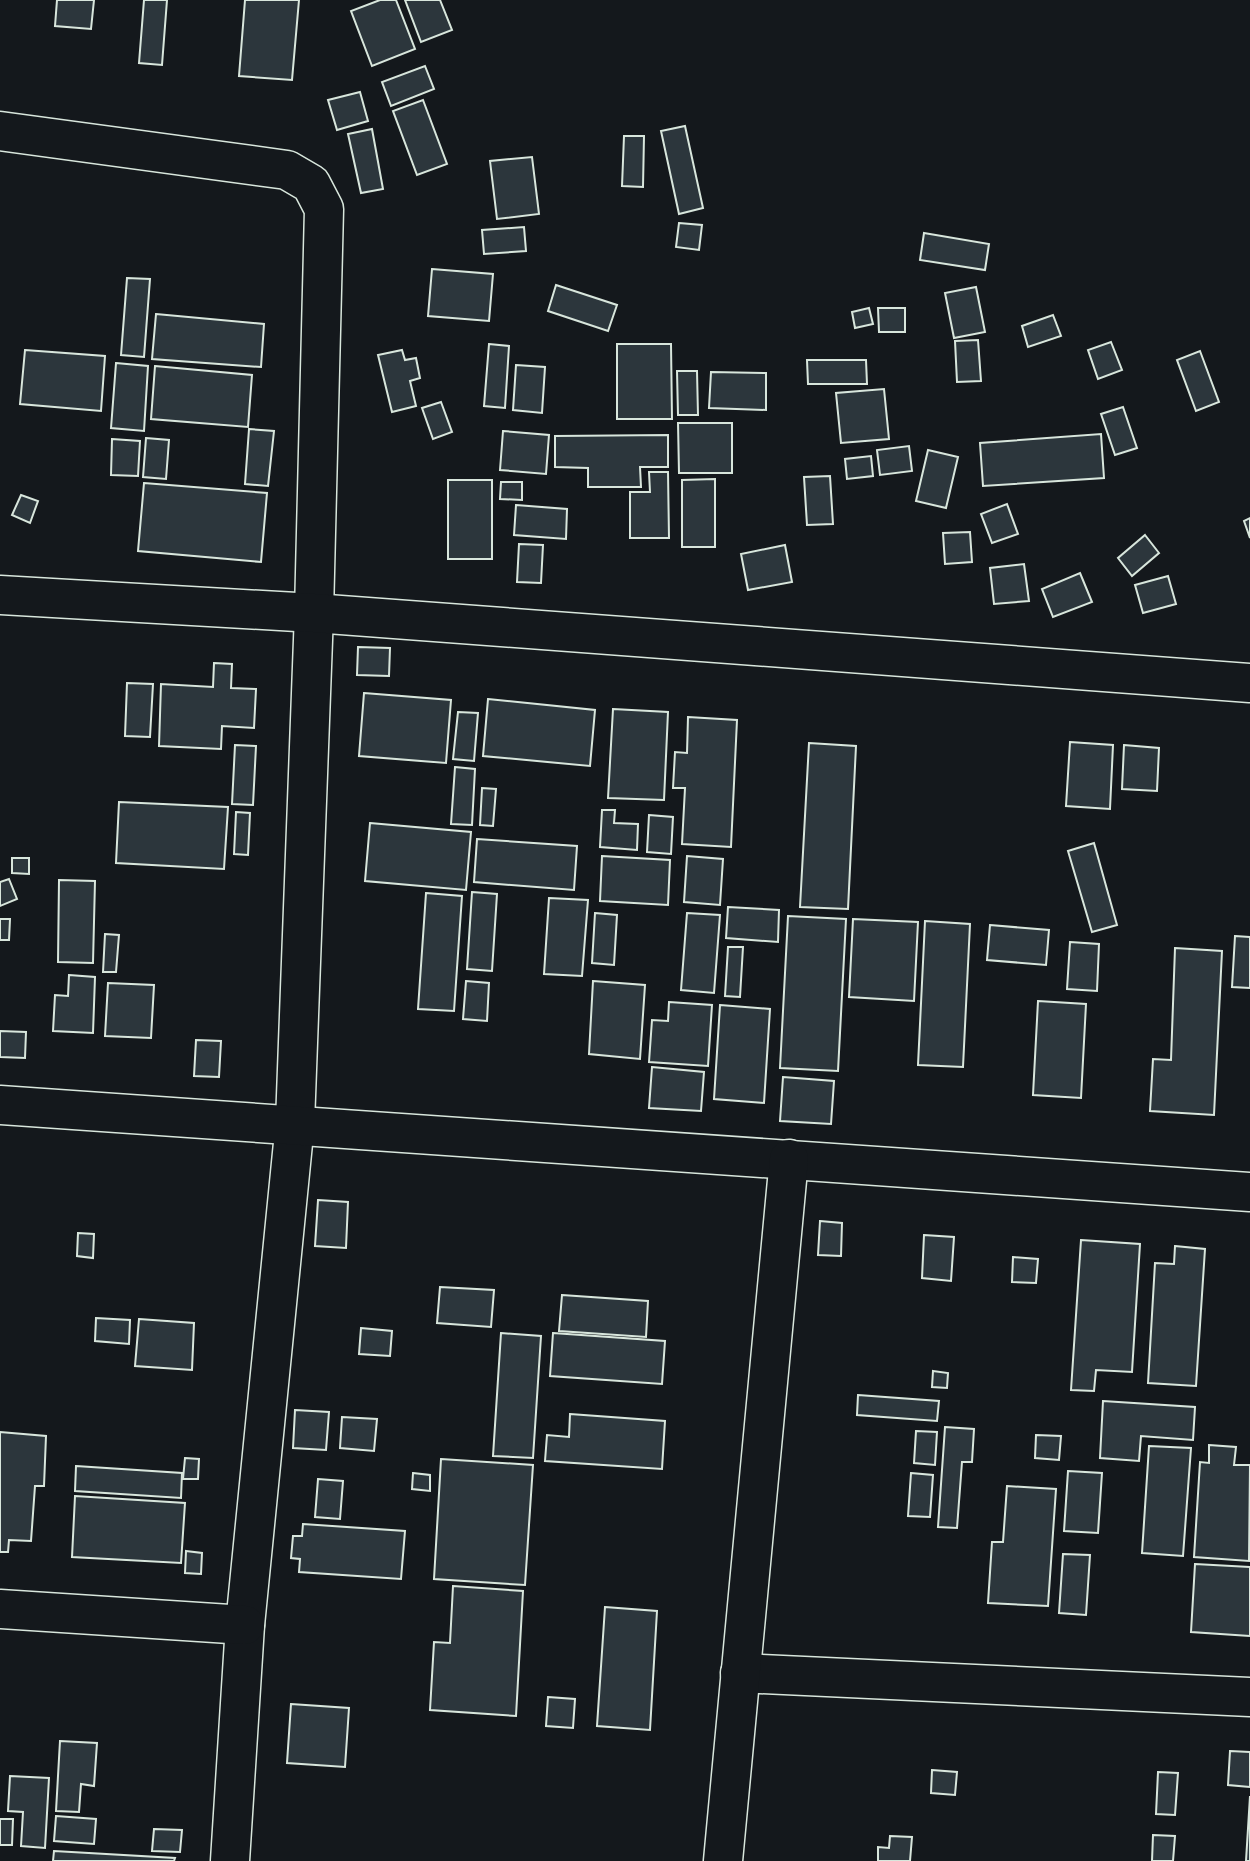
<svg xmlns="http://www.w3.org/2000/svg" width="1250" height="1861" viewBox="0 0 1250 1861" font-family="Jost,sans-serif">
  <style>
    .building { fill: #2c363c; stroke: #d8e6dc; stroke-width: 2 }
    .lines { fill: none; stroke-linecap: round; stroke-linejoin: round }
    .street-casing { stroke: #d8e6dc; stroke-width: 41 }
    .street { stroke: #14181c; stroke-width: 38 }
  </style>
  <rect width="100%" height="100%" fill="#14181c"/>
  <g class="building">
    <path d="M57,0H94L91,29L55,26Z"/>
    <path d="M144,0H167L162,65L139,63Z"/>
    <path d="M245,0H299L292,80L239,76Z"/>
    <path d="M380,0H396L415,49L372,66L351,11Z"/>
    <path d="M405,0H440L452,30L421,42Z"/>
    <path d="M425,66L434,89L391,106L382,82Z"/>
    <path d="M360,92L368,121L337,130L328,100Z"/>
    <path d="M423,100L447,164L417,175L393,111Z"/>
    <path d="M685,126L703,208L679,214L661,131Z"/>
    <path d="M372,129L383,189L361,193L348,134Z"/>
    <path d="M624,136H644L643,187L622,186Z"/>
    <path d="M532,157L539,214L497,219L490,161Z"/>
    <path d="M679,223L702,225L699,250L676,247Z"/>
    <path d="M524,227L526,251L484,254L482,230Z"/>
    <path d="M924,233L989,244L985,270L920,260Z"/>
    <path d="M432,269L493,274L489,321L428,316Z"/>
    <path d="M127,278L150,279L144,357L121,355Z"/>
    <path d="M556,285L617,305L608,331L548,311Z"/>
    <path d="M976,287L985,332L954,338L945,293Z"/>
    <path d="M869,308L873,324L855,328L852,312Z"/>
    <path d="M878,308H905V332H879Z"/>
    <path d="M156,314L264,324L261,367L152,359Z"/>
    <path d="M1053,315L1061,336L1028,347L1022,326Z"/>
    <path d="M978,340L981,381L957,382L955,341Z"/>
    <path d="M1111,342L1122,370L1098,379L1088,350Z"/>
    <path d="M489,344L509,346L505,408L484,406Z"/>
    <path d="M617,344H671L672,419H617Z"/>
    <path d="M25,350L105,356L101,411L20,404Z"/>
    <path d="M402,350L405,360L416,358L420,378L410,381L416,406L392,412L378,355Z"/>
    <path d="M1200,351L1219,402L1196,411L1177,360Z"/>
    <path d="M807,360H866L867,384H808Z"/>
    <path d="M116,363L148,366L144,431L111,428Z"/>
    <path d="M516,365L545,367L542,413L513,410Z"/>
    <path d="M155,366L252,375L248,427L151,419Z"/>
    <path d="M677,371H697L698,415H678Z"/>
    <path d="M711,372L766,373V410L709,408Z"/>
    <path d="M884,389L889,439L841,443L836,393Z"/>
    <path d="M441,402L452,432L433,439L422,408Z"/>
    <path d="M1123,407L1137,448L1115,455L1101,414Z"/>
    <path d="M678,423H732V473H679Z"/>
    <path d="M249,429L274,431L268,486L245,484Z"/>
    <path d="M503,431L549,435L546,474L500,470Z"/>
    <path d="M1101,434L1104,478L983,486L980,443Z"/>
    <path d="M668,435V467H640L641,487H588V468L555,467V436Z"/>
    <path d="M146,438L169,440L166,479L143,477Z"/>
    <path d="M112,439L140,441L138,476L111,475Z"/>
    <path d="M909,446L912,471L880,475L877,450Z"/>
    <path d="M928,450L958,457L946,508L916,501Z"/>
    <path d="M871,456L873,476L847,479L845,459Z"/>
    <path d="M649,472H668L669,538H630V492H650Z"/>
    <path d="M830,476L833,524L807,525L804,477Z"/>
    <path d="M715,479V547H682V480Z"/>
    <rect x="448" y="480" width="44" height="79"/>
    <path d="M501,482H522V500L500,499Z"/>
    <path d="M144,483L267,493L261,562L138,551Z"/>
    <path d="M21,495L38,501L30,523L12,515Z"/>
    <path d="M1007,504L1018,534L992,543L981,514Z"/>
    <path d="M516,505L567,509L566,539L514,535Z"/>
    <path d="M1250,518V538L1244,521Z"/>
    <path d="M970,532L972,562L945,564L943,533Z"/>
    <path d="M1145,535L1159,553L1132,576L1118,558Z"/>
    <path d="M519,544L543,545L541,583L517,582Z"/>
    <path d="M785,545L792,582L748,590L741,554Z"/>
    <path d="M1024,564L1029,601L994,604L990,568Z"/>
    <path d="M1080,573L1092,602L1053,617L1042,589Z"/>
    <path d="M1168,576L1176,604L1143,613L1135,585Z"/>
    <path d="M358,647L390,648L389,676L357,675Z"/>
    <path d="M214,663L232,664L231,688L256,689L254,728L222,726L221,749L159,746L161,684L213,687Z"/>
    <path d="M127,683L153,684L150,737L125,736Z"/>
    <path d="M364,693L451,700L446,763L359,756Z"/>
    <path d="M488,699L595,710L590,766L483,756Z"/>
    <path d="M613,709L668,712L664,800L608,798Z"/>
    <path d="M458,712L478,713L474,761L453,759Z"/>
    <path d="M688,717L737,720L731,847L682,844L685,788H673L675,752L687,753Z"/>
    <path d="M1070,742L1113,745L1110,809L1066,806Z"/>
    <path d="M809,743L856,746L848,909L800,907Z"/>
    <path d="M235,745L256,746L253,805L232,804Z"/>
    <path d="M1124,745L1159,748L1157,791L1122,789Z"/>
    <path d="M455,767L475,769L472,825L451,824Z"/>
    <path d="M482,788L496,789L493,826L480,825Z"/>
    <path d="M119,802L228,807L224,869L116,863Z"/>
    <path d="M602,810H615L614,823L638,824L637,850L600,847Z"/>
    <path d="M236,812L250,813L248,855L234,854Z"/>
    <path d="M649,815L673,817L671,854L647,852Z"/>
    <path d="M370,823L471,832L466,890L365,881Z"/>
    <path d="M477,839L577,846L574,890L474,882Z"/>
    <path d="M1094,843L1117,925L1092,932L1068,851Z"/>
    <path d="M602,856L670,860L668,905L600,901Z"/>
    <path d="M687,856L723,859L720,905L684,902Z"/>
    <path d="M12,858H29V874L12,873Z"/>
    <path d="M9,879L17,899L0,906V882Z"/>
    <path d="M59,880L95,881L93,963L58,962Z"/>
    <path d="M472,892L497,894L492,971L467,969Z"/>
    <path d="M426,893L462,896L454,1011L418,1009Z"/>
    <path d="M549,898L588,900L582,976L544,974Z"/>
    <path d="M728,907L779,910L778,942L726,938Z"/>
    <path d="M595,913L617,915L614,965L592,963Z"/>
    <path d="M687,913L720,915L714,993L681,990Z"/>
    <path d="M788,916L846,919L838,1071L780,1068Z"/>
    <path d="M0,919H10L9,940H0Z"/>
    <path d="M853,919L918,922L914,1001L849,997Z"/>
    <path d="M925,921L970,924L963,1067L918,1065Z"/>
    <path d="M990,925L1049,930L1046,965L987,960Z"/>
    <path d="M105,934L119,935L116,972H103Z"/>
    <path d="M1235,936L1250,937V988L1232,987Z"/>
    <path d="M1070,942L1099,944L1097,991L1067,989Z"/>
    <path d="M728,947H743L740,997L725,996Z"/>
    <path d="M1175,948L1222,951L1214,1115L1150,1111L1153,1059L1171,1060Z"/>
    <path d="M69,975L95,977L93,1033L53,1031L55,995L68,996Z"/>
    <path d="M466,981L489,983L487,1021L463,1019Z"/>
    <path d="M593,981L645,985L640,1059L589,1054Z"/>
    <path d="M108,983L154,985L151,1038L105,1036Z"/>
    <path d="M1038,1001L1086,1004L1081,1098L1033,1095Z"/>
    <path d="M669,1002L712,1005L708,1066L649,1062L652,1020L668,1021Z"/>
    <path d="M720,1005L770,1009L764,1103L714,1099Z"/>
    <path d="M0,1031L26,1032L25,1058L0,1057Z"/>
    <path d="M196,1040L221,1041L219,1077L194,1076Z"/>
    <path d="M652,1067L704,1072L701,1111L649,1108Z"/>
    <path d="M783,1077L834,1081L831,1124L780,1121Z"/>
    <path d="M318,1200L348,1202L346,1248L315,1246Z"/>
    <path d="M820,1221L842,1223L841,1256L818,1255Z"/>
    <path d="M78,1233L94,1234L93,1258L77,1256Z"/>
    <path d="M924,1235L954,1237L951,1281L922,1278Z"/>
    <path d="M1081,1240L1140,1244L1132,1372L1096,1370L1094,1391L1071,1390Z"/>
    <path d="M1175,1246L1205,1249L1196,1386L1148,1383L1155,1263L1174,1264Z"/>
    <path d="M1013,1257L1038,1259L1036,1283L1012,1282Z"/>
    <path d="M440,1287L494,1290L491,1327L437,1323Z"/>
    <path d="M562,1295L648,1301L646,1337L559,1331Z"/>
    <path d="M96,1318L130,1320L129,1344L95,1341Z"/>
    <path d="M139,1319L194,1323L192,1370L135,1366Z"/>
    <path d="M361,1328L392,1331L390,1356L359,1354Z"/>
    <path d="M501,1333L541,1336L533,1458L493,1456Z"/>
    <path d="M553,1333L665,1341L662,1384L550,1376Z"/>
    <path d="M933,1371L948,1373L947,1388L932,1387Z"/>
    <path d="M858,1395L939,1401L937,1421L857,1415Z"/>
    <path d="M1103,1401L1195,1407L1193,1440L1141,1436L1139,1461L1100,1458Z"/>
    <path d="M295,1410L329,1412L326,1450L293,1448Z"/>
    <path d="M570,1414L665,1421L662,1469L545,1461L547,1435L569,1437Z"/>
    <path d="M342,1417L377,1419L374,1451L340,1448Z"/>
    <path d="M945,1427L974,1429L972,1462H962L957,1528L938,1527Z"/>
    <path d="M916,1431L937,1432L935,1465L914,1463Z"/>
    <path d="M0,1432L46,1436L44,1486H35L31,1541L9,1540L8,1552H0Z"/>
    <path d="M1036,1435L1061,1436L1059,1460L1035,1458Z"/>
    <path d="M1209,1445L1236,1447L1234,1465H1250L1249,1561L1194,1557L1200,1462L1209,1463Z"/>
    <path d="M1149,1446L1191,1448L1183,1556L1142,1553Z"/>
    <path d="M185,1458L199,1459L198,1479H183Z"/>
    <path d="M441,1459L533,1465L525,1585L434,1579Z"/>
    <path d="M76,1466L182,1473L181,1498L75,1491Z"/>
    <path d="M1068,1471L1102,1473L1098,1533L1064,1531Z"/>
    <path d="M413,1473L430,1475V1491L412,1489Z"/>
    <path d="M911,1473L933,1475L930,1517L908,1516Z"/>
    <path d="M318,1479L343,1481L340,1519L315,1517Z"/>
    <path d="M1007,1486L1056,1489L1048,1606L988,1603L992,1542H1003Z"/>
    <path d="M75,1496L185,1503L181,1563L72,1557Z"/>
    <path d="M303,1524L405,1531L401,1579L299,1572L300,1559L291,1558L293,1536H302Z"/>
    <path d="M186,1551L202,1553L201,1574L185,1573Z"/>
    <path d="M1063,1554L1090,1555L1086,1615L1059,1613Z"/>
    <path d="M1195,1564L1250,1567V1636L1191,1632Z"/>
    <path d="M453,1586L523,1591L516,1716L430,1710L434,1642L450,1643Z"/>
    <path d="M605,1607L657,1611L650,1730L597,1726Z"/>
    <path d="M548,1697L575,1699L573,1728L546,1726Z"/>
    <path d="M291,1704L349,1708L345,1767L287,1763Z"/>
    <path d="M60,1741L97,1743L94,1786L81,1784L79,1812L56,1811Z"/>
    <path d="M1230,1751L1250,1752V1787L1228,1785Z"/>
    <path d="M932,1770L957,1772L955,1795L931,1793Z"/>
    <path d="M1158,1772L1178,1773L1175,1815L1156,1814Z"/>
    <path d="M10,1776L49,1778L45,1848L21,1846L23,1812L8,1811Z"/>
    <path d="M1250,1796V1861H1246Z"/>
    <path d="M56,1816L96,1819L94,1844L54,1841Z"/>
    <path d="M0,1819H13L12,1845H0Z"/>
    <path d="M154,1829L182,1830L180,1852L152,1851Z"/>
    <path d="M1153,1835L1175,1836L1173,1861H1152Z"/>
    <path d="M890,1836L912,1837L910,1861H878V1847L889,1848Z"/>
    <path d="M54,1851L175,1858L174,1861H53Z"/>
  </g>
  <g class="lines">
    <defs>
      <g id="street">
        <path d="M0,131L287,170L311,184L324,209L314,613L295,1123L245,1625L230,1861"/>
        <path d="M0,595L314,613L1250,683"/>
        <path d="M0,1105L1250,1192"/>
        <path d="M0,1609L245,1625"/>
        <path d="M740,1673L1250,1697"/>
        <path d="M723,1861L789,1159"/>
      </g>
    </defs>
    <use href="#street" class="street-casing"/>
    <use href="#street" class="street"/>
  </g>
</svg>
